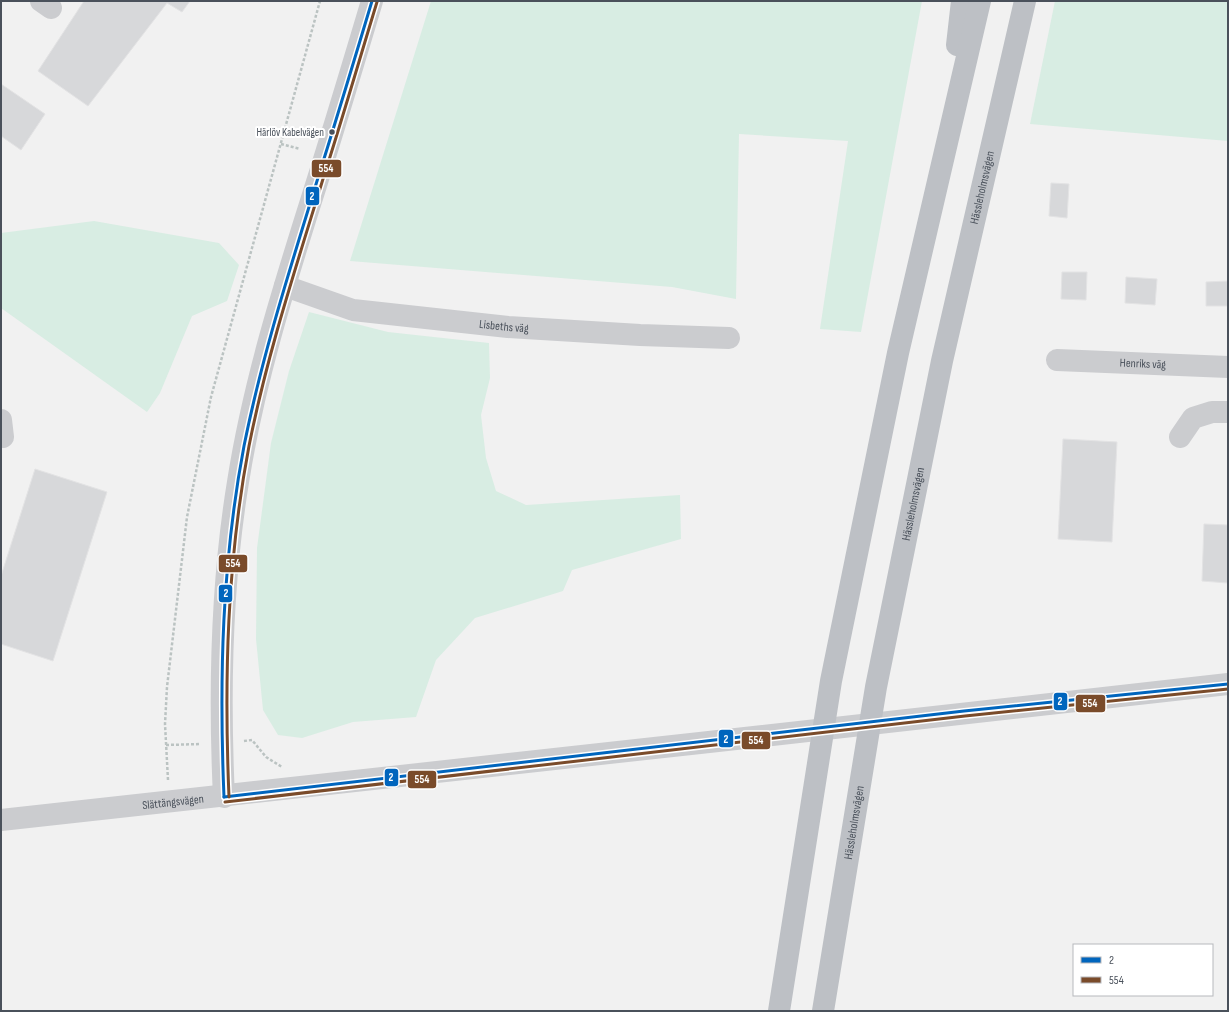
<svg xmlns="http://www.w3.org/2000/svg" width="1229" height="1012" viewBox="0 0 1229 1012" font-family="'Sofia Sans Condensed',sans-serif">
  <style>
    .green { fill: #d8ede3 }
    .building { fill: #d7d8da; stroke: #e3e3e4 }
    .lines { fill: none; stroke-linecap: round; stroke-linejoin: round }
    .path { stroke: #bbc3c2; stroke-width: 2.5; stroke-dasharray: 3 2; stroke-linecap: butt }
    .minor { stroke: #cbcccf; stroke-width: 22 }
    .highway { stroke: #bdc0c5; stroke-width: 22 }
    .bus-1-casing { stroke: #fff; stroke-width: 6 }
    .bus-2-casing { stroke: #fff; stroke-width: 6 }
    .bus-1 { stroke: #0065bd; stroke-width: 3 }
    .bus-2 { stroke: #7a4b2a; stroke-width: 3 }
    .bus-dot { fill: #4a515b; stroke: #fff; stroke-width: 1.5 }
    .labels { text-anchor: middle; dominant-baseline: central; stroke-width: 4; stroke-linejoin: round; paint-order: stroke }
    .bus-label { font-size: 11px; fill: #4a515b; stroke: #fff; text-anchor: end }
    .street-label { font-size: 12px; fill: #4a515b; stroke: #fff }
    .line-badge { stroke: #fff; stroke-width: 1.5 }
    .badge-label { font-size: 11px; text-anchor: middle; font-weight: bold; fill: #fff }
  </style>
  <rect width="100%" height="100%" fill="#f1f1f1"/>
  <g class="green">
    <path d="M431,1H922L861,332L820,329L848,141L739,134L736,299L672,287L350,261Z"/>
    <path d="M1055,1H1228V141L1030,124Z"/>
    <path d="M94,221L219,243L239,265L227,301L192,316L160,393L147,412L1,308V233Z"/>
    <path d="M309,312L388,332L489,343L490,378L481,415L486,458L496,491L526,505L680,495L681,539L572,570L563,591L475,618L436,660L416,717L353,722L302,738L278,735L263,710L256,639L257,548L271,443L289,371Z"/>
  </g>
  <g class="building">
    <path d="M84,1H190L182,12L167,3L88,106L38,71Z"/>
    <path d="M1,84L45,114L21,150L1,136Z"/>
    <path d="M1051,183L1069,184L1067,218L1049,216Z"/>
    <path d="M1062,272H1087L1086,300L1061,299Z"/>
    <path d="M1126,277L1157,279L1155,305L1125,303Z"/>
    <path d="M1228,281V306H1206V282Z"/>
    <path d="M1063,439L1117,442L1112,542L1058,539Z"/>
    <path d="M35,469L107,492L53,661L1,644V576Z"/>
    <path d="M1204,524L1228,525V583L1202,581Z"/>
  </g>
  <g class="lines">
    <g class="path">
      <path d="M281,144L300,149"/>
      <path d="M244,741L252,740L266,757L282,767"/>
      <path d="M166,745L201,744"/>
      <path d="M168,780L165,724L167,687L187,517L211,397L320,1"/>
    </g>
    <g class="minor">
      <path d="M41,1L51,8"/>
      <path id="s1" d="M285,286L353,310L508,327L640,335L729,338"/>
      <path id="s2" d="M1057,360L1228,367"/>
      <path d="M1,420L3,437"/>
      <path d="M1180,437L1193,418L1212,412H1228"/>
      <path d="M224,797C219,692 221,586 238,482C253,386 282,293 311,201C332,135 352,68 372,1"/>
      <path id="s3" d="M1,820C410,778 819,728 1228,684"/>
    </g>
    <g class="highway">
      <path d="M957,45L962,1"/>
      <path d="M779,1011L831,681L898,353L980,1"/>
      <path id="s4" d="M823,1011L876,687L942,361L1025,1"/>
    </g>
    <defs>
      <g id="bus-1">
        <path d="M224,797L964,711L1228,684"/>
        <path d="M224,797C219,679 222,562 244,446C262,356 290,269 317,181C336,121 354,61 372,1"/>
      </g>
      <g id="bus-2">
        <path d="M229,797C224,679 227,562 249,446C267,355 296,267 323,179C342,120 359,61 377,2"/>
        <path d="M225,802L965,716L1228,689"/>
      </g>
    </defs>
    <use href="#bus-1" class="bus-1-casing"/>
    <use href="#bus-2" class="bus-2-casing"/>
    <use href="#bus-1" class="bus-1"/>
    <use href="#bus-2" class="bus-2"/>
  </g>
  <circle class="bus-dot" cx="332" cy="132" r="3.5"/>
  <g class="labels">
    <g class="bus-label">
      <text x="324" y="132">Härlöv Kabelvägen</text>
    </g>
    <g class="street-label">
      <text stroke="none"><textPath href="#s4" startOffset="839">Hässleholmsvägen</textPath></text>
      <text stroke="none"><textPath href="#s1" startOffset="224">Lisbeths väg</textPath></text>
      <text stroke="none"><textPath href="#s2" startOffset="86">Henriks väg</textPath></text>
      <text stroke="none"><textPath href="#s4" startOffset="515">Hässleholmsvägen</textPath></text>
      <text stroke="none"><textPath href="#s3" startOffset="173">Slättängsvägen</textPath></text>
      <text stroke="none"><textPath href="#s4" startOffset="191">Hässleholmsvägen</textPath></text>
    </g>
  </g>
  <g class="line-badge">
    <rect x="311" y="159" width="31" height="19" rx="4" fill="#7a4b2a"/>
    <rect x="305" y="186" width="15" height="20" rx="4" fill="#0065bd"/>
    <rect x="218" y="554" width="30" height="19" rx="4" fill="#7a4b2a"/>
    <rect x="218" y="584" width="15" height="19" rx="4" fill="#0065bd"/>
    <rect x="1053" y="692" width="15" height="19" rx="4" fill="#0065bd"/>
    <rect x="1075" y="694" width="31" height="19" rx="4" fill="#7a4b2a"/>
    <rect x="718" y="729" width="16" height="19" rx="4" fill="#0065bd"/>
    <rect x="741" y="731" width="30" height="19" rx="4" fill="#7a4b2a"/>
    <rect x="384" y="768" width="15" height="19" rx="4" fill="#0065bd"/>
    <rect x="407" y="770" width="30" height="19" rx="4" fill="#7a4b2a"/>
  </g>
  <g class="badge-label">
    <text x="326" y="172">554</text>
    <text x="312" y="200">2</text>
    <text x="233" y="567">554</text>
    <text x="226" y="597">2</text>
    <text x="1060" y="705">2</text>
    <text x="1090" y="707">554</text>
    <text x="726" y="743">2</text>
    <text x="756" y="744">554</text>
    <text x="391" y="781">2</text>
    <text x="422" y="783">554</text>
  </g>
  <rect width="1229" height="1012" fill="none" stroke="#4a515b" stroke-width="4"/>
  <rect x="1073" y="944" width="140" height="52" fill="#ffffff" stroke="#b7b9bd"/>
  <rect x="1081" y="957" width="20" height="6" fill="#0065bd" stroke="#b7b9bd"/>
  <text x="1109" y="964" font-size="12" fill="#4a515b">2</text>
  <rect x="1081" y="977" width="20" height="6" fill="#7a4b2a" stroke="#b7b9bd"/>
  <text x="1109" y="984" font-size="12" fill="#4a515b">554</text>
</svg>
